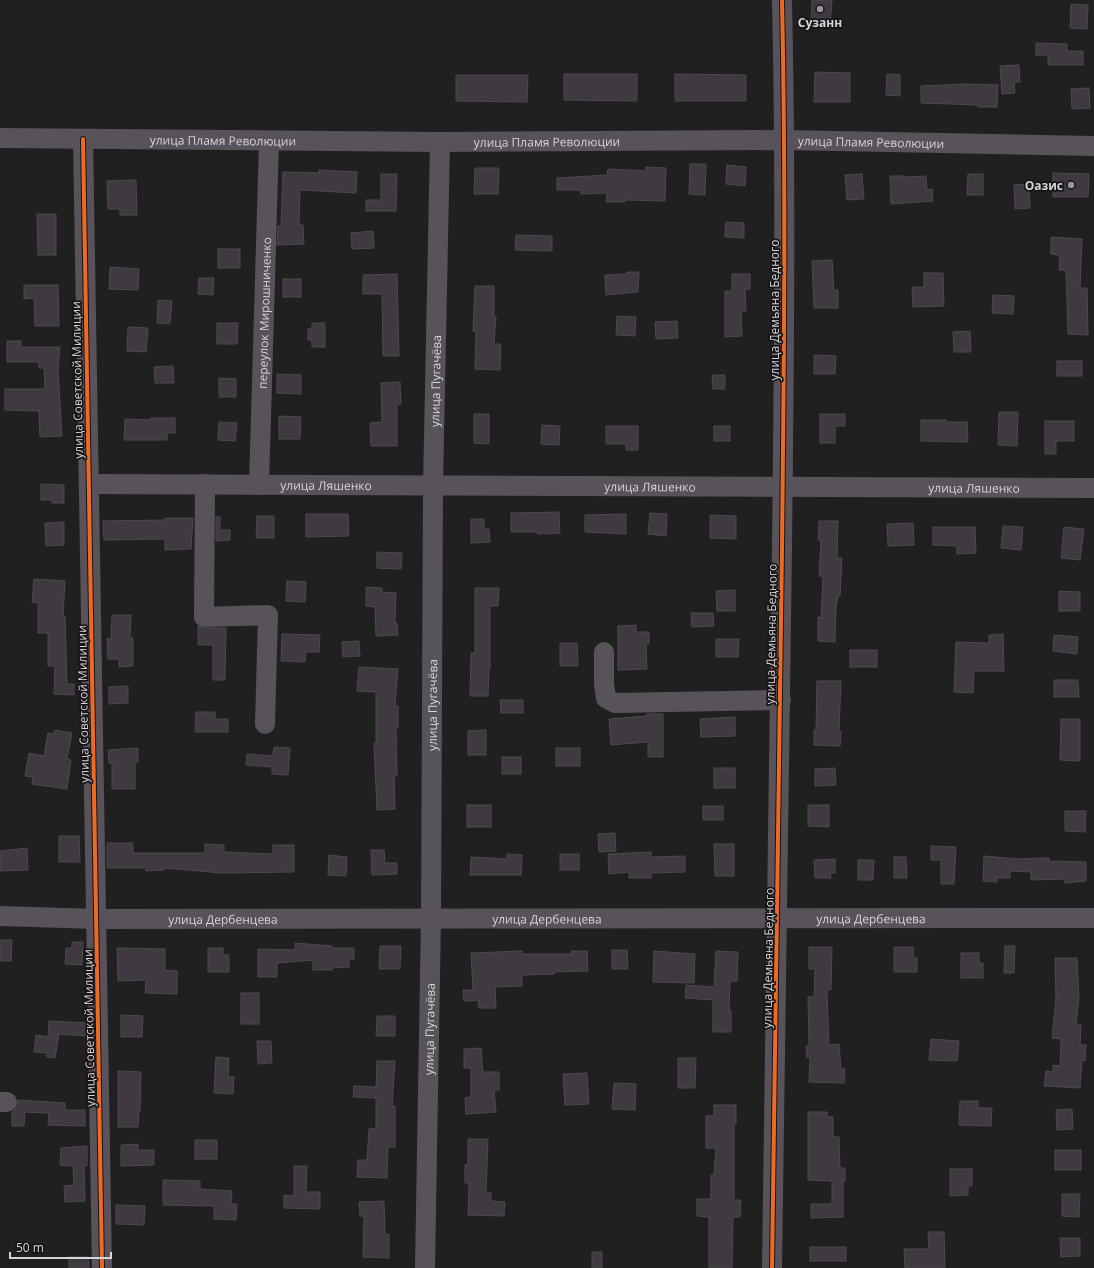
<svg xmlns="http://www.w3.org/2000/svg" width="1094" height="1268" viewBox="0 0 1094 1268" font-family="'Open Sans',sans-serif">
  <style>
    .building { fill: #403942; stroke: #4b4a4c }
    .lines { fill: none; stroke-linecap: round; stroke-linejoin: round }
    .minor { stroke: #58525a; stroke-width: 20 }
    .cycleway-casing { stroke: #181519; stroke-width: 6 }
    .cycleway { stroke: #ed6a23; stroke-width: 4 }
    .poi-dot { fill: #969597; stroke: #181519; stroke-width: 1.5 }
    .labels { text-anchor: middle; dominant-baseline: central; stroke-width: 3.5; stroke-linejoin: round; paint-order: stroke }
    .poi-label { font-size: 12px; font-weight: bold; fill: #d5d4d6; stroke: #181519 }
    .street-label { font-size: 12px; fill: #d5d4d6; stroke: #181519 }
  </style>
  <rect width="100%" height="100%" fill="#212021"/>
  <g class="building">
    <path d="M812,0H832L830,26H811Z"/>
    <path d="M1071,4L1088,5L1087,29L1070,28Z"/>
    <path d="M1036,43L1067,44V51H1083V65H1048V55H1036Z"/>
    <path d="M1019,65L1020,82H1014L1015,93L1002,94L1000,66Z"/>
    <path d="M815,72L850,73V102H814Z"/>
    <path d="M564,74H637V101L564,100Z"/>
    <path d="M675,74L746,75V101H675Z"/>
    <path d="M887,74L900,75V96L886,95Z"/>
    <path d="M456,75H528L527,102L456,101Z"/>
    <path d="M964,84L998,85L997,107H978V105L921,103V86Z"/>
    <path d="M1089,88L1090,108L1072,109L1071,89Z"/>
    <path d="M690,164H706L705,195L689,194Z"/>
    <path d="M727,165L746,167L745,186L726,184Z"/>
    <path d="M646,167L666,168L665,201L625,200V202H606L607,193L581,194V190H557V178L607,175L608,169L646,171Z"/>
    <path d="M475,168H499L498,194H474Z"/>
    <path d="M319,170L357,172L356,193L300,190L299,225H303L304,244L277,245L278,226H281L283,172L319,173Z"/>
    <path d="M1053,173L1089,174L1088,197H1053Z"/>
    <path d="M381,174H397L396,211H366V200H381Z"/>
    <path d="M862,174L864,199L847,200L845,175Z"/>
    <path d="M968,174H983V195H967Z"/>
    <path d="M890,176H905L906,177L926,176L927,190L932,189L933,201L891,204Z"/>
    <path d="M136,180L137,215H120V209H108L107,181Z"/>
    <path d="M1029,184L1030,208L1015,209L1014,185Z"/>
    <path d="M37,214H56V255H38Z"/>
    <path d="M726,222L744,223V238L725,237Z"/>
    <path d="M373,231L374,248L352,249L351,233Z"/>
    <path d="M516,235L552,236V251L515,250Z"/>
    <path d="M1051,237L1082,239L1080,288H1087L1088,335L1068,334L1066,270H1059L1060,255L1051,254Z"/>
    <rect x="218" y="249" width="22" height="19"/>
    <path d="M832,260L834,290H838V308H814L812,261Z"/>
    <path d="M110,267L139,269L138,290L109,289Z"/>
    <path d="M627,272H639L638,292L606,295L605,275L627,274Z"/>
    <path d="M924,273H943L944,306L913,307L912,287H924Z"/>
    <path d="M397,274L399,356H383L382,294H363V275Z"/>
    <path d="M732,274H750V289H745L746,311L741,312L742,336L725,337V291H732Z"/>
    <path d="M199,278H214L213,295L198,294Z"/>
    <rect x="283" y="279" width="18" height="18"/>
    <path d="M24,285H58L59,326H35L34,298L24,299Z"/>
    <path d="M475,286H494V317H496L494,344H501L500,370L475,369L476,331H473Z"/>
    <path d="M993,295L1014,296L1013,314L992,313Z"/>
    <path d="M158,300L172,301L170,324L157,323Z"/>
    <path d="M617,316L636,317L635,336L616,335Z"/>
    <path d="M677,321L678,338L656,339L655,322Z"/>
    <path d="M217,323H238L237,344H217Z"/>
    <path d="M312,323H325V347H312V340H308V329H312Z"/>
    <path d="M128,327L148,328L146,352L127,351Z"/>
    <path d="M970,331L971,352H954L953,332Z"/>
    <path d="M7,341H21V347H60L58,368L62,436L40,437L39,411L5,410V389H45L44,368H39V362H7Z"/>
    <path d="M814,355L836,356L835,374H814Z"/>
    <rect x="1057" y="361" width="25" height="15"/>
    <path d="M173,366L174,383H155L154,367Z"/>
    <path d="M277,374L301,375V394L277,393Z"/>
    <path d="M712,375H725V389H713Z"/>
    <path d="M219,378L236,379V397H219Z"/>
    <path d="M400,382L401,404L397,405V446H371L370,423L382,422L381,383Z"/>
    <path d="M999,412H1018L1017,446L998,445Z"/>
    <path d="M474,414H489V444L474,443Z"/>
    <path d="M820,414H845V426H835V443H820Z"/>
    <path d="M279,416L301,417L300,439H279Z"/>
    <path d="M151,418H175V433H167V440H124L125,419L151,420Z"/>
    <path d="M921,420H946V422H967L968,442L921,441Z"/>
    <path d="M1045,421H1074V441H1056V454H1045Z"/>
    <path d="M219,422L237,423L235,441L218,440Z"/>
    <path d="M542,425L560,426L559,445L541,444Z"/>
    <path d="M606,426H638V450H626V444H606Z"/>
    <rect x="714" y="426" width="16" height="15"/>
    <path d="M41,484L64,485V503H52V500H41Z"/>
    <path d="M559,512L560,533L538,534L537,532H511V513Z"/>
    <path d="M650,513L667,514L666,536L648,534Z"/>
    <path d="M306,514H348L349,536L306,537Z"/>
    <path d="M626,514V534L585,532V515Z"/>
    <path d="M710,515L736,516V539L710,538Z"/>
    <path d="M257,516H274V538H256Z"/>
    <path d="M216,517H220V530H230V540L216,541Z"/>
    <path d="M165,518H193L191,549L165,550V539L104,540L103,521L165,520Z"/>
    <path d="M471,519H484V529H489L490,542L471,543Z"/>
    <path d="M819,521H838L837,558H842L840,596H838L836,608L835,642L818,641V617L821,618L823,576H819L821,540H818Z"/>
    <path d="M64,522V545L46,546L45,523Z"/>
    <path d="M913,523L914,545L888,546L887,524Z"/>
    <path d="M1003,526L1023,527L1021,550L1001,548Z"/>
    <path d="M933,527H975L976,553L957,554V546L933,545Z"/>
    <path d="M1064,527L1084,529L1080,560L1061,558Z"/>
    <path d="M377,552L402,553L401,569L377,568Z"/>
    <path d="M34,579L65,581L63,616H65L67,684H74V695L54,694L55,666H48V633H38V603L32,602Z"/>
    <path d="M287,581L306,582L305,602L286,601Z"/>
    <path d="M366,587L382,588V592L396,593L395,623H397L398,635L376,636L375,607L366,606Z"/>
    <path d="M475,588H499L498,606H490V669H489L488,696H470L471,653H475Z"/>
    <path d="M735,590V611H717L716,591Z"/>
    <path d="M1059,591L1080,592V611H1059Z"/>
    <path d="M691,613H713L714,626L692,627Z"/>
    <path d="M112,615H131L130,638H133V666L119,667V659H108L107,639H111Z"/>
    <path d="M636,625V632H649V644H646L647,669L618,670V626Z"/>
    <path d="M198,626L204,628H226L225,680H213V645H198Z"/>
    <path d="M282,634L320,635L319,652H306L305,662L281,661Z"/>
    <path d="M1003,634L1004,671H974L973,693L954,692L956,642L989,643V635Z"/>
    <path d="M1054,635L1078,637L1077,654L1053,651Z"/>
    <path d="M716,639H739L738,657H716Z"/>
    <path d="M359,641L360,656L343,657L342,642Z"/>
    <path d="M560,643H577L578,666H560Z"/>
    <rect x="850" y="650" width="27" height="17"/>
    <path d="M359,667L398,669L395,706H398V727H396L397,776H394L395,809L377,810L374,743H376V692L357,691Z"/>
    <path d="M1054,680H1078L1079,697H1054Z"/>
    <path d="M817,681H841L839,731H841L840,746L814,745V730H816Z"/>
    <path d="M128,686V703L109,704V687Z"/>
    <path d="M500,700H523V713H501Z"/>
    <path d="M196,712H215V719H228V732H195Z"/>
    <path d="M647,714H663V757H648V742L611,745L609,719L647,716Z"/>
    <path d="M735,717V736L701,737L700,719Z"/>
    <path d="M1061,719H1080V761L1060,760Z"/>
    <path d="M55,730L72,733L67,759L71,760L67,789L32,784L33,777L25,776L29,753L44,756L48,733L54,734Z"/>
    <path d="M486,730V755H468V731Z"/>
    <path d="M274,747L290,748L288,775L272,774V767L246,765L247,754L273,756Z"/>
    <path d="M138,748V762H135V789H112V763H109L108,750Z"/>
    <rect x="556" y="748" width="24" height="18"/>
    <rect x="502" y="757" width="19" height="17"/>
    <rect x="714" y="768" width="21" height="20"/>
    <path d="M835,768L836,785L815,786V769Z"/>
    <rect x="467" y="805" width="24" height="22"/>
    <path d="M808,805H829V827L808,826Z"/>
    <rect x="703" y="806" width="20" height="14"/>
    <path d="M1065,811H1086L1085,832L1065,831Z"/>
    <path d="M615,833L616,851L599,852L598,834Z"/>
    <path d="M59,836H79L80,862H59Z"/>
    <path d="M107,843H133V853H205V844L224,845V852L273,854V845H294V872L223,873L164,868V870L146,871V868H107Z"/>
    <path d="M714,844H734V876H715Z"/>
    <path d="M931,846L956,847L954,884H941V860H931Z"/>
    <path d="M27,848L28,870L0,871V851Z"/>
    <path d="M371,850H384L385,863H397V874L372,875Z"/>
    <path d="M651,852V857L685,856V872L651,873V878H629V872L609,874L608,854Z"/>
    <path d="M507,854L522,855L521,875H470L471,857L507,859Z"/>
    <rect x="560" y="854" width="19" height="16"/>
    <path d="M329,855L347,857L346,876L328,875Z"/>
    <path d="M984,856L1017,859L1049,858V861L1086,862V881L1065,883V879L1031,880V872L1010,871V878H997V882L983,881Z"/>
    <path d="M894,857H906L907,878H894Z"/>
    <path d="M835,859V873H830L831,878H815L814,860Z"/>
    <path d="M858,860H874L873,880H858Z"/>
    <path d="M0,940H12L11,961H0Z"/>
    <path d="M72,942H83L82,965L65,964L66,948H72Z"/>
    <path d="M295,943L332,946V948H354V959H349V967L332,968V970H313V960L277,963V977H258V949L295,950Z"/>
    <path d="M380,946H401L400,969H379Z"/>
    <path d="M1005,946H1015L1014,973H1004Z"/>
    <path d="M809,947H832L831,990H827L829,1045L839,1044L841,1069H845L844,1083L809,1082L810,1057L807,1058L806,1046H809L808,997H814L815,969H809Z"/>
    <path d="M894,947H913V957L917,958V972H894Z"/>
    <path d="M117,948L165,949V970L177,971V994L145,993L146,980L118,981Z"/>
    <path d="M208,948H223V955H229V972H208Z"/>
    <path d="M612,950H627L628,969H612Z"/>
    <path d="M522,951V954H571V951H587L588,971L554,972V974L522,975V986L495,987L496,1008H479L478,1000L464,1001L463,990H473L471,953Z"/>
    <path d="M654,951L695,954L694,983L653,982Z"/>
    <path d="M716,951L738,952L737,981H730L729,1011H731V1032H713V1000L685,998L686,985L714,987Z"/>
    <path d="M961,953H979V963H983V978H961Z"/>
    <path d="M1055,958H1077L1079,999L1076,1025H1081L1080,1045H1086L1085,1061L1082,1060L1080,1088L1044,1086L1046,1071L1053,1072V1065L1060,1066L1061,1039L1052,1038L1056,999Z"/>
    <rect x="241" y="993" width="18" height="31"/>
    <path d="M121,1015L143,1016L142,1037H121Z"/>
    <path d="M377,1016H395V1036H376Z"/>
    <path d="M49,1021L86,1023V1036L59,1034L55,1058L47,1057V1053L34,1052L36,1035L48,1037Z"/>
    <path d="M931,1039L959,1041L957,1061L929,1060Z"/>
    <path d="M257,1041H271L272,1063L258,1064Z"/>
    <path d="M481,1048L483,1072H499V1090H494L496,1112L466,1114L465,1098L471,1097V1068H464V1049Z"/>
    <path d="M216,1057L229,1058L228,1077H234L233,1094L214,1093Z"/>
    <path d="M678,1058H696L695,1088H678Z"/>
    <path d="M377,1061H395L392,1106H395V1147H388L387,1178L357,1177L358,1160H367L369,1128L376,1129V1098L353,1097L354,1086L376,1087Z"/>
    <path d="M118,1071L141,1072L140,1111H139L138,1127H118Z"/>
    <path d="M587,1073L589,1104L565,1105L563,1074Z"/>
    <path d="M614,1083L636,1084L635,1110L612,1109Z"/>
    <path d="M18,1100L65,1103V1110H85V1126L48,1125L49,1113L25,1112L24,1126H12V1112L17,1107Z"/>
    <path d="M960,1101H978V1108H992L991,1126L959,1125Z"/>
    <path d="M714,1105H736V1124H734V1200H741L740,1217H733L732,1268H709V1217L697,1216V1199H711V1175H714L716,1148H706V1116H714Z"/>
    <path d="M1072,1109L1073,1129L1057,1130L1056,1110Z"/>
    <path d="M808,1112H827V1117H833V1137H839L840,1168H845V1181H843V1217L811,1218V1204H832V1181L808,1180Z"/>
    <path d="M468,1139H488L486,1193H491V1201L505,1202L504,1216L468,1215L469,1183H465V1165H468Z"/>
    <rect x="195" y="1140" width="22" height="19"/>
    <path d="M138,1144V1150H154V1165L121,1166V1145Z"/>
    <path d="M87,1146V1166H84L85,1201L65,1202L64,1186L74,1185L73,1166L60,1165L61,1148Z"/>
    <rect x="1055" y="1150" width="26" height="20"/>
    <path d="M294,1166H307L306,1192H320V1209L284,1208V1195L294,1196Z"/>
    <path d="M950,1169H972V1186H968V1195L950,1196Z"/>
    <path d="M163,1180L200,1181V1189L232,1191L231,1204H237L236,1220L214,1219V1206L163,1205Z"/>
    <path d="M1062,1194H1080L1079,1217L1062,1216Z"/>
    <path d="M384,1201L385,1234H389V1258L363,1257L364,1216H360L359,1202Z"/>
    <path d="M116,1205L145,1206L144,1225L116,1224Z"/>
    <path d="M928,1232H944L945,1268H905L904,1249H929Z"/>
    <path d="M1060,1238H1080V1256L1061,1257Z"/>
    <rect x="810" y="1247" width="36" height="14"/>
    <rect x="592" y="1252" width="10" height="16"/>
    <path d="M69,1257H88L89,1268H69Z"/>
  </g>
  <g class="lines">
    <g class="minor">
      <path id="s1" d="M0,138L440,142L785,140L1094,146"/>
      <path d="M83,139L102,1268"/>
      <path id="s2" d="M89,484L1094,488"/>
      <path d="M205,484L204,617L268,615L265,724"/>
      <path id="s3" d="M259,485L269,141"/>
      <path d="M604,652V684L606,698L615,703L781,700"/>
      <path id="s4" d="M0,916L97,919L1094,918"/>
      <path d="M0,1102H7"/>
      <path id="s5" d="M425,1268L431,918L433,486L440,142"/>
      <path d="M772,1268C777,1028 780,788 782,548C784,365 786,183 782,0"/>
    </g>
    <defs>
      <g id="cycleway">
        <path d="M83,139L102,1268"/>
        <path d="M772,1268C777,1028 780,788 782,548C784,365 786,183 782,0"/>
      </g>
    </defs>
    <use href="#cycleway" class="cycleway-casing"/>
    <use href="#cycleway" class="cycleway"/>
  </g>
  <g class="poi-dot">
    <circle cx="820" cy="9" r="4"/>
    <circle cx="1071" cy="185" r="4"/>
  </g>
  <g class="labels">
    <g class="poi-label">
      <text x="820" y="22">Сузанн</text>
      <text x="1063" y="185" text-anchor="end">Оазис</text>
    </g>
    <g class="street-label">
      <text stroke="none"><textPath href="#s1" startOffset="223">улица Пламя Революции</textPath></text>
      <text stroke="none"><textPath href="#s1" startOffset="871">улица Пламя Революции</textPath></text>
      <text stroke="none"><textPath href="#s1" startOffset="547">улица Пламя Революции</textPath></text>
      <text transform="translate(774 310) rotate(-90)">улица Демьяна Бедного</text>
      <text stroke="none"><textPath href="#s3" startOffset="172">переулок Мирошниченко</textPath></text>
      <text transform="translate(77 380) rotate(-91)">улица Советской Милиции</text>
      <text stroke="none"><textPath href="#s5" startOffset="887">улица Пугачёва</textPath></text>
      <text stroke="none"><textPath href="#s2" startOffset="237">улица Ляшенко</textPath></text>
      <text stroke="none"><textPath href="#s2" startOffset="561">улица Ляшенко</textPath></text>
      <text stroke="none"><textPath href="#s2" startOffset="885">улица Ляшенко</textPath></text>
      <text transform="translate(771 634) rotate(-89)">улица Демьяна Бедного</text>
      <text transform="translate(83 704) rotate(-91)">улица Советской Милиции</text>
      <text stroke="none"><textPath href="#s5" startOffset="563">улица Пугачёва</textPath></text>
      <text stroke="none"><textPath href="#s4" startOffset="223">улица Дербенцева</textPath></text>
      <text stroke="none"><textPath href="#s4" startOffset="547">улица Дербенцева</textPath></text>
      <text stroke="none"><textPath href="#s4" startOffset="871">улица Дербенцева</textPath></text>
      <text transform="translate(768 958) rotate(-89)">улица Демьяна Бедного</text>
      <text transform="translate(89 1028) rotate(-91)">улица Советской Милиции</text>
      <text stroke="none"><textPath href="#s5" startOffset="239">улица Пугачёва</textPath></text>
    </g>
  </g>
  <path d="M10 1252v6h101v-6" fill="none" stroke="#d5d4d6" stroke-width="2"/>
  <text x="16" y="1252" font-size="12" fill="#d5d4d6" stroke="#181519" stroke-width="3" paint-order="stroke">50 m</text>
</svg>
